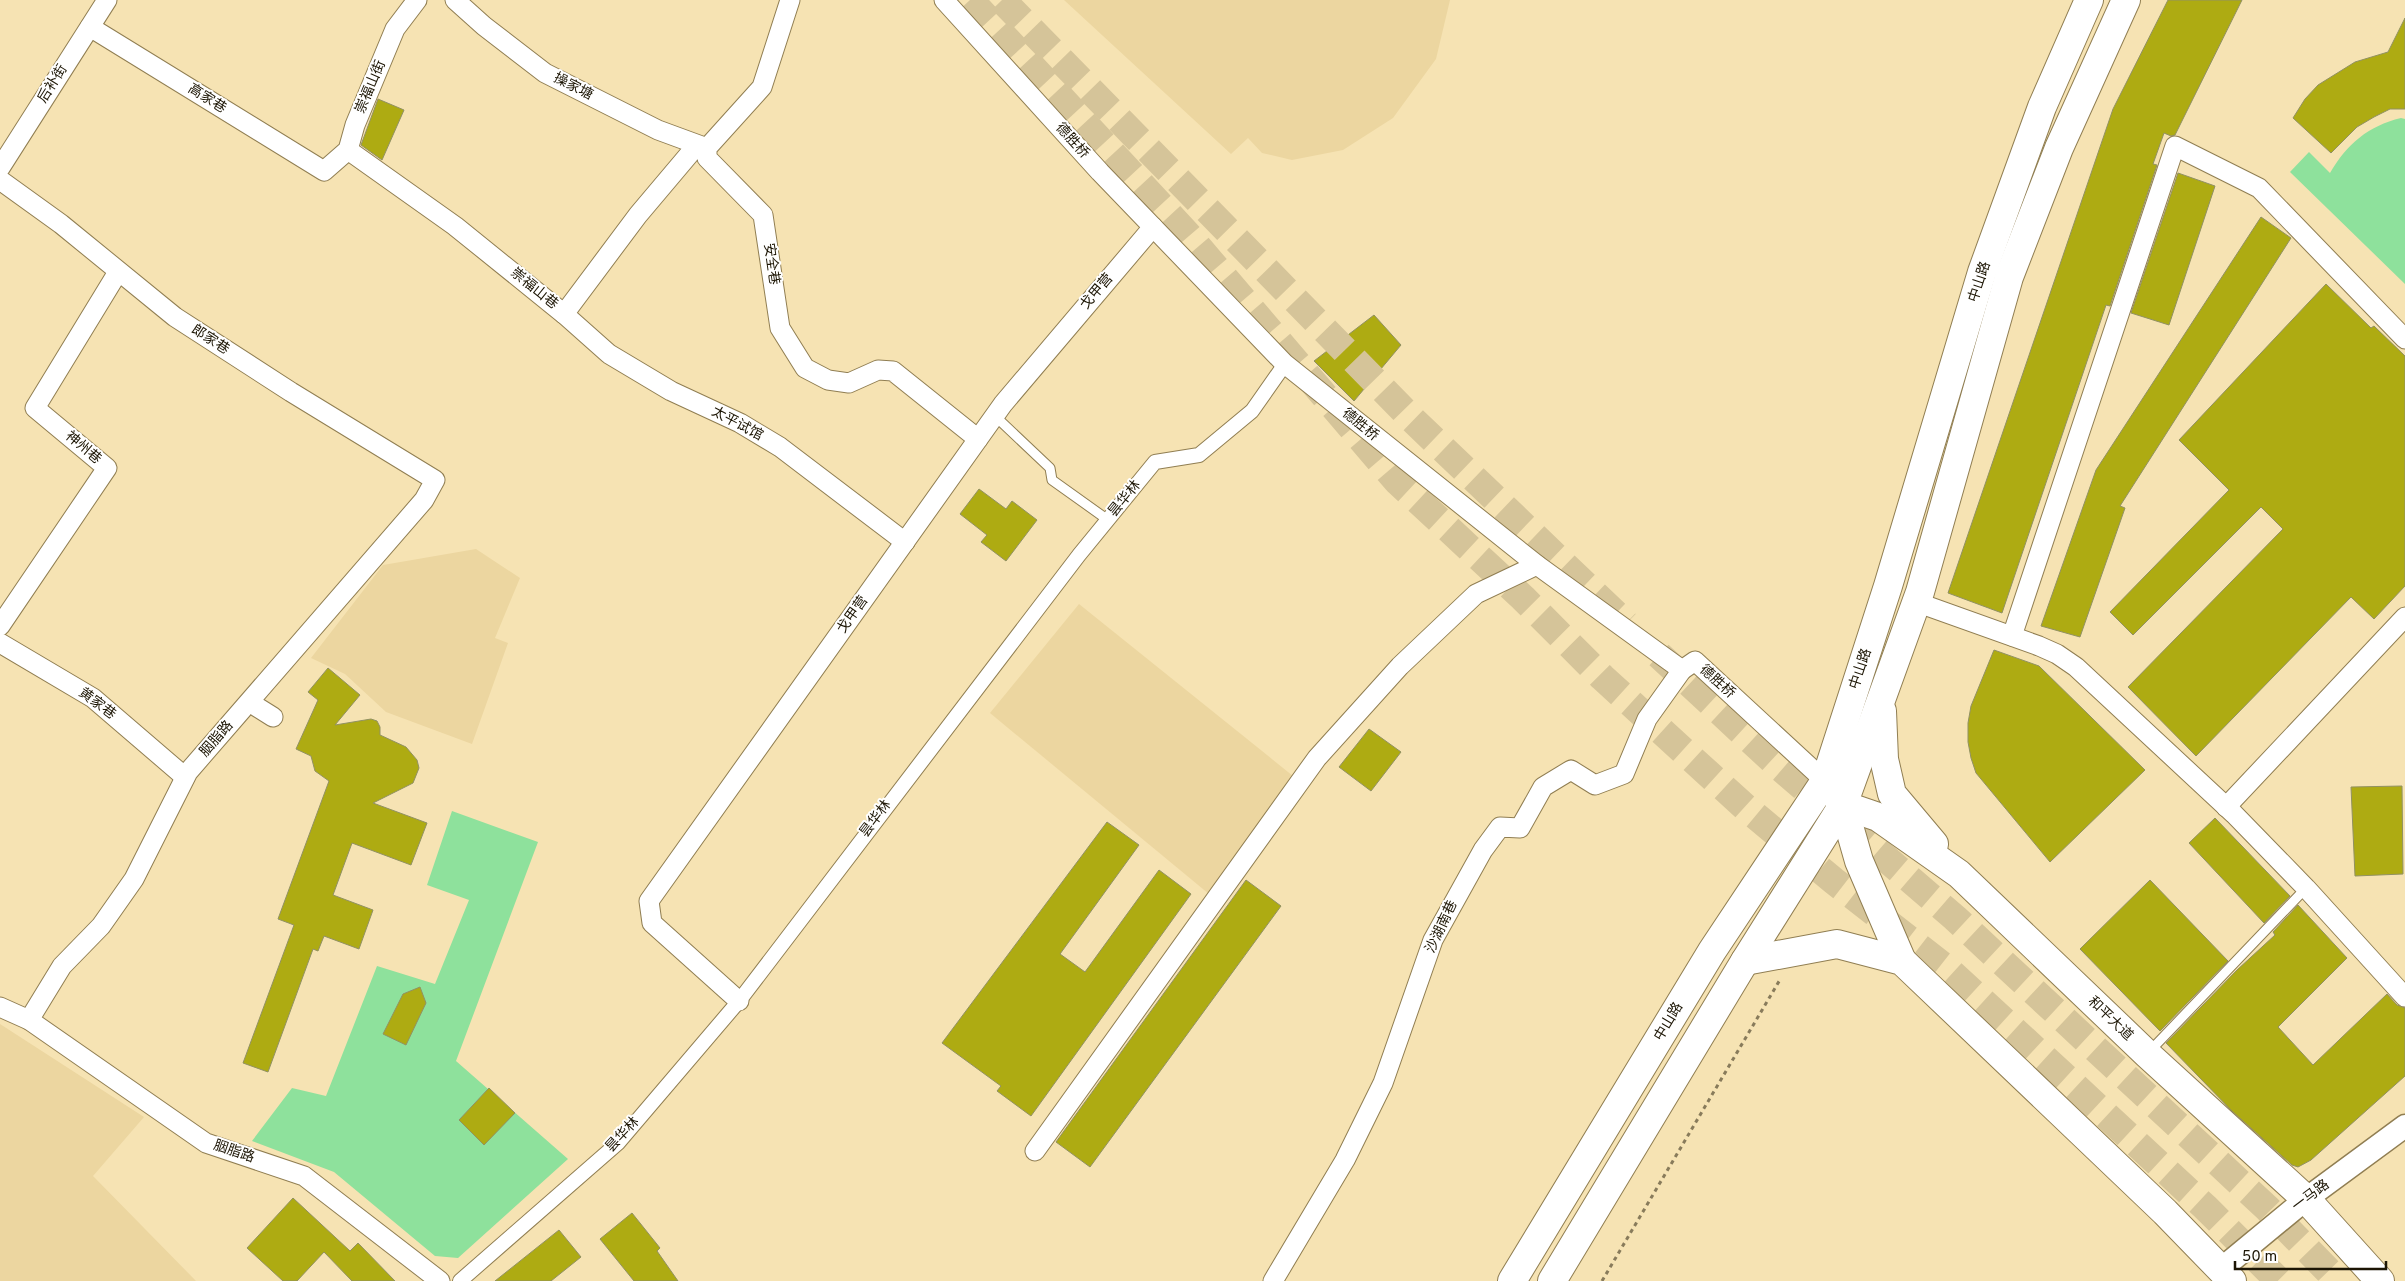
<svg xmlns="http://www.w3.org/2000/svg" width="2405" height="1281" viewBox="0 0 2405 1281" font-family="Overpass,'Noto Sans SC',sans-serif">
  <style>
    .built { fill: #ecd6a0 }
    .green { fill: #8ee19c }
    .building { fill: #aeab12; stroke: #919163 }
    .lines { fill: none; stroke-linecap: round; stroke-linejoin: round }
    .primary-tunnel { stroke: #d5c499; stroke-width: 28; stroke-dasharray: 28 14; stroke-linecap: butt }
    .service-casing { stroke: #907e52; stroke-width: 11 }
    .pedestrian-casing { stroke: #907e52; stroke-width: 16 }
    .minor-casing { stroke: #907e52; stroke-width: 21 }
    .tertiary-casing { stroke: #907e52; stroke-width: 25 }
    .primary-casing { stroke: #907e52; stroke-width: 30 }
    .path { stroke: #887b5b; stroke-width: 3; stroke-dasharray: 4 4; stroke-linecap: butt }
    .service { stroke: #fff; stroke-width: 9 }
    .pedestrian { stroke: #fff; stroke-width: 14 }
    .minor { stroke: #fff; stroke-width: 19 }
    .tertiary { stroke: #fff; stroke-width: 22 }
    .primary { stroke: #fff; stroke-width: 28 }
    .labels { text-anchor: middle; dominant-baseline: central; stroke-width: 4; stroke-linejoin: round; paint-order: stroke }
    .street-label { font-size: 14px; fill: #1c1504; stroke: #fff }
  </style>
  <rect width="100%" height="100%" fill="#f6e3b3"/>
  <g class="built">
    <path d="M1064,0H1450L1436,59L1393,118L1343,150L1292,160L1262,153L1248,138L1231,154Z"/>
    <path d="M476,549L520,578L495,638L508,643L472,744L386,712L345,674L311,658L383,565Z"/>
    <path d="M1079,604L1293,776L1209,894L990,713Z"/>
    <path d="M0,1024L144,1117L93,1176L196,1281H0Z"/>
  </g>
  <g class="green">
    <path d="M2401,118L2405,119V284L2290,172L2309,152L2330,173C2347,144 2368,126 2401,118Z"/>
    <path d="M452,811L538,842L456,1061L568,1159L458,1258L435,1256L334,1172L252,1141L292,1088L326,1096L377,966L435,984L469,900L427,885Z"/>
  </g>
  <g class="building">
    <path d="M2168,0H2242L2175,135L2171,136L2164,133L2153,164L2157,165L2110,306L2106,305L2002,613L1948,593L2113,109Z"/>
    <path d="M2405,18V109H2390L2374,117L2357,127L2331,153L2293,118L2305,99L2318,85L2355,62L2388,52Z"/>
    <path d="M378,99L404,110L382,160L361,145Z"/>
    <path d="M2178,173L2215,186L2169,325L2131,313Z"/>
    <path d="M2261,217L2291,238L2120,506L2125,508L2080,637L2041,626L2096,470Z"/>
    <path d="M2326,284L2371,328L2374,326L2405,356V586L2374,619L2351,597L2196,756L2128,687L2283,529L2261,507L2133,635L2110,612L2229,490L2179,440Z"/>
    <path d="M1374,315L1401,345L1354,401L1314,361Z"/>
    <path d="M979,489L1006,509L1012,501L1037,520L1006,561L981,542L987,535L960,514Z"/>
    <path d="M1994,650L2039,666L2145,770L2050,862L1976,773L1971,758L1968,742V723L1971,706Z"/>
    <path d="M328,668L360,695L335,725L371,719L377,721L380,727V735L406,747L417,760L419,768L413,783L373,803L427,823L411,865L352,843L333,895L373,910L359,949L324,936L318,951L313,949L268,1072L243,1063L294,925L278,919L329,781L315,771L311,756L296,749L318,700L308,692Z"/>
    <path d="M1369,729L1401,752L1371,791L1339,767Z"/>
    <path d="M2402,786L2403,874L2355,876L2351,787Z"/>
    <path d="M2215,818L2290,896L2264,923L2189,843Z"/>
    <path d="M1107,822L1139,845L1060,954L1085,972L1159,870L1191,894L1031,1116L997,1091L1001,1086L942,1043Z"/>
    <path d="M1246,880L1281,906L1090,1167L1056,1142Z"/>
    <path d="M2150,880L2228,961L2160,1031L2080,949Z"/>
    <path d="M2298,905L2347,958L2278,1027L2313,1065L2387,994L2397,1005L2405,1008V1076L2311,1160L2298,1167L2292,1165L2232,1111L2166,1043L2237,970L2275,935L2273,932Z"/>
    <path d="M420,987L426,1003L406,1045L383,1034L403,994Z"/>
    <path d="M489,1088L515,1113L484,1145L459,1120Z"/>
    <path d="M293,1198L350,1251L358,1243L395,1281H352L324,1252L297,1281H283L247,1248Z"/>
    <path d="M632,1213L660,1248L657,1251L678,1281H634L600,1239Z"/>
    <path d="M559,1230L581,1257L551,1281H495Z"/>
  </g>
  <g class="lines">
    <g class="primary-tunnel">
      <path d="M970,0L1187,234L1397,481L1523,598L1602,677L1745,807L1834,881L1947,969L2066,1078L2205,1207L2279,1281"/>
      <path d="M1002,0L1413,420L1626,624"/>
      <path d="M1659,655L1782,769L1955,918L2267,1208L2338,1281"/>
    </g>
    <defs>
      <g id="service">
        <path d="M995,416L1050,468L1052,480L1108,520"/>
        <path d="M2149,1052L2306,888"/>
      </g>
      <path id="pedestrian" d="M460,1281L618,1143L739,1001L1079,555L1155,462L1199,455L1252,411L1285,364"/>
      <g id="minor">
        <path d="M455,0L484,26L545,73L658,130L707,148"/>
        <path d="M790,0L762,87L707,148V158L763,215L780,328L805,368L828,380L849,383L878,370L893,371L978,439"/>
        <path d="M944,0L1100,172L1285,364L1537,565L1682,670L1695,661L1825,781"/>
        <path d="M90,27L324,171L348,150L355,125L395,29L417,0"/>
        <path d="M348,150L455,226L564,314L638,215L692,151L707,148"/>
        <path d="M0,168L107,0"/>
        <path d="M0,180L61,224L175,317L291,392L435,480L424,500L188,772L134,879L101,926L62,966L29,1020"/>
        <path d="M564,314L609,354L671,391L740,423L780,447L905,542"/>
        <path d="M1916,602L2039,646L2057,654L2076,667L2234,814L2306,888L2405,997"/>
        <path d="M0,626L107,468L35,408L118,272"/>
        <path d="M2012,636L2175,146L2259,188L2405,339"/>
        <path d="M0,643L93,698L185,777"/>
        <path d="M257,707L273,717"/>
        <path d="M2226,807L2405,617"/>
        <path d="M739,1001L652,923L649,901L1003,404L1153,227"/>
        <path d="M0,1007L29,1020L206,1143L304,1176L440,1281"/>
        <path d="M1035,1151L1317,758L1400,666L1476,594L1537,565"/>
        <path d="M1273,1281L1345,1160L1383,1083L1433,940L1483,850L1500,827L1520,828L1543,787L1571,770L1595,785L1624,774L1647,719L1682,670"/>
      </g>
      <path id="tertiary" d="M2220,1270L2306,1199L2405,1126"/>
      <g id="primary">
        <path d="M1882,711L1884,759L1892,794L1934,844"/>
        <path d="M1833,792L1843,805L1878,817L1959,874L2147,1054L2306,1199L2380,1281"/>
        <path d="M1843,805L1859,861L1902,961"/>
        <path d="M1745,961L1837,944L1902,961L2165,1212L2232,1281"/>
        <path d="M1512,1281L1712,951L1825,781L1888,586L1982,272L2042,107L2089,0"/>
        <path d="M1552,1281L1745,961L1843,805L1920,592L2009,277L2059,148L2126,0"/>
      </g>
    </defs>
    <use href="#service" class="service-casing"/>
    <use href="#pedestrian" class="pedestrian-casing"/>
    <use href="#minor" class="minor-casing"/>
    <use href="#tertiary" class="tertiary-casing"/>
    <use href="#primary" class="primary-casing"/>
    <path class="path" d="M1602,1281L1781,978"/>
    <use href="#service" class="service"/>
    <use href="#pedestrian" class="pedestrian"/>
    <use href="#minor" class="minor"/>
    <use href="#tertiary" class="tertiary"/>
    <use href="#primary" class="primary"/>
  </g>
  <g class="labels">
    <g class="street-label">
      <text transform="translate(53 84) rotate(-58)">后补街</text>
      <text transform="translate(371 87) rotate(-67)">崇福山街</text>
      <text transform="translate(573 87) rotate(27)">操家塘</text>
      <text transform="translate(207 99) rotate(32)">高家巷</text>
      <text transform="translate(1072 141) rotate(48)">德胜桥</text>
      <text transform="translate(771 264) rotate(82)">安全巷</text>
      <text transform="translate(1980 282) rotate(-72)">中山路</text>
      <text transform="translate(534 289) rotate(39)">崇福山巷</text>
      <text transform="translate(1097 292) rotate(-50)">戈甲营</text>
      <text transform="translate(210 340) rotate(33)">郎家巷</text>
      <text transform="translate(737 424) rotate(28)">太平试馆</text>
      <text transform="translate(1360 425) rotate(39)">德胜桥</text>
      <text transform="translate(83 448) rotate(40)">神州巷</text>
      <text transform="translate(1125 499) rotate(-51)">昙华林</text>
      <text transform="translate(853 615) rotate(-55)">戈甲营</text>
      <text transform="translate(1861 669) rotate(-72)">中山路</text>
      <text transform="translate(1717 682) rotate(42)">德胜桥</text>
      <text transform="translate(97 704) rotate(37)">黄家巷</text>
      <text transform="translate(217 739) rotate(-49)">胭脂路</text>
      <text transform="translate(876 819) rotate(-53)">昙华林</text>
      <text transform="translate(1442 927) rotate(-65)">沙湖南巷</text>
      <text transform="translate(2110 1019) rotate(44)">和平大道</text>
      <text transform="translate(1669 1022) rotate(-59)">中山路</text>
      <text transform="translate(623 1135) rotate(-47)">昙华林</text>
      <text transform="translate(234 1152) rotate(19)">胭脂路</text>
      <text transform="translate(2311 1196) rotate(-37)">一马路</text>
    </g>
  </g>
  <path d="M2235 1261v8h151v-8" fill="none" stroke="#1c1504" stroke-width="2.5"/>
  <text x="2242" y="1261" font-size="15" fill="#1c1504" stroke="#ffffff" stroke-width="4" paint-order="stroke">50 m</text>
</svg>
